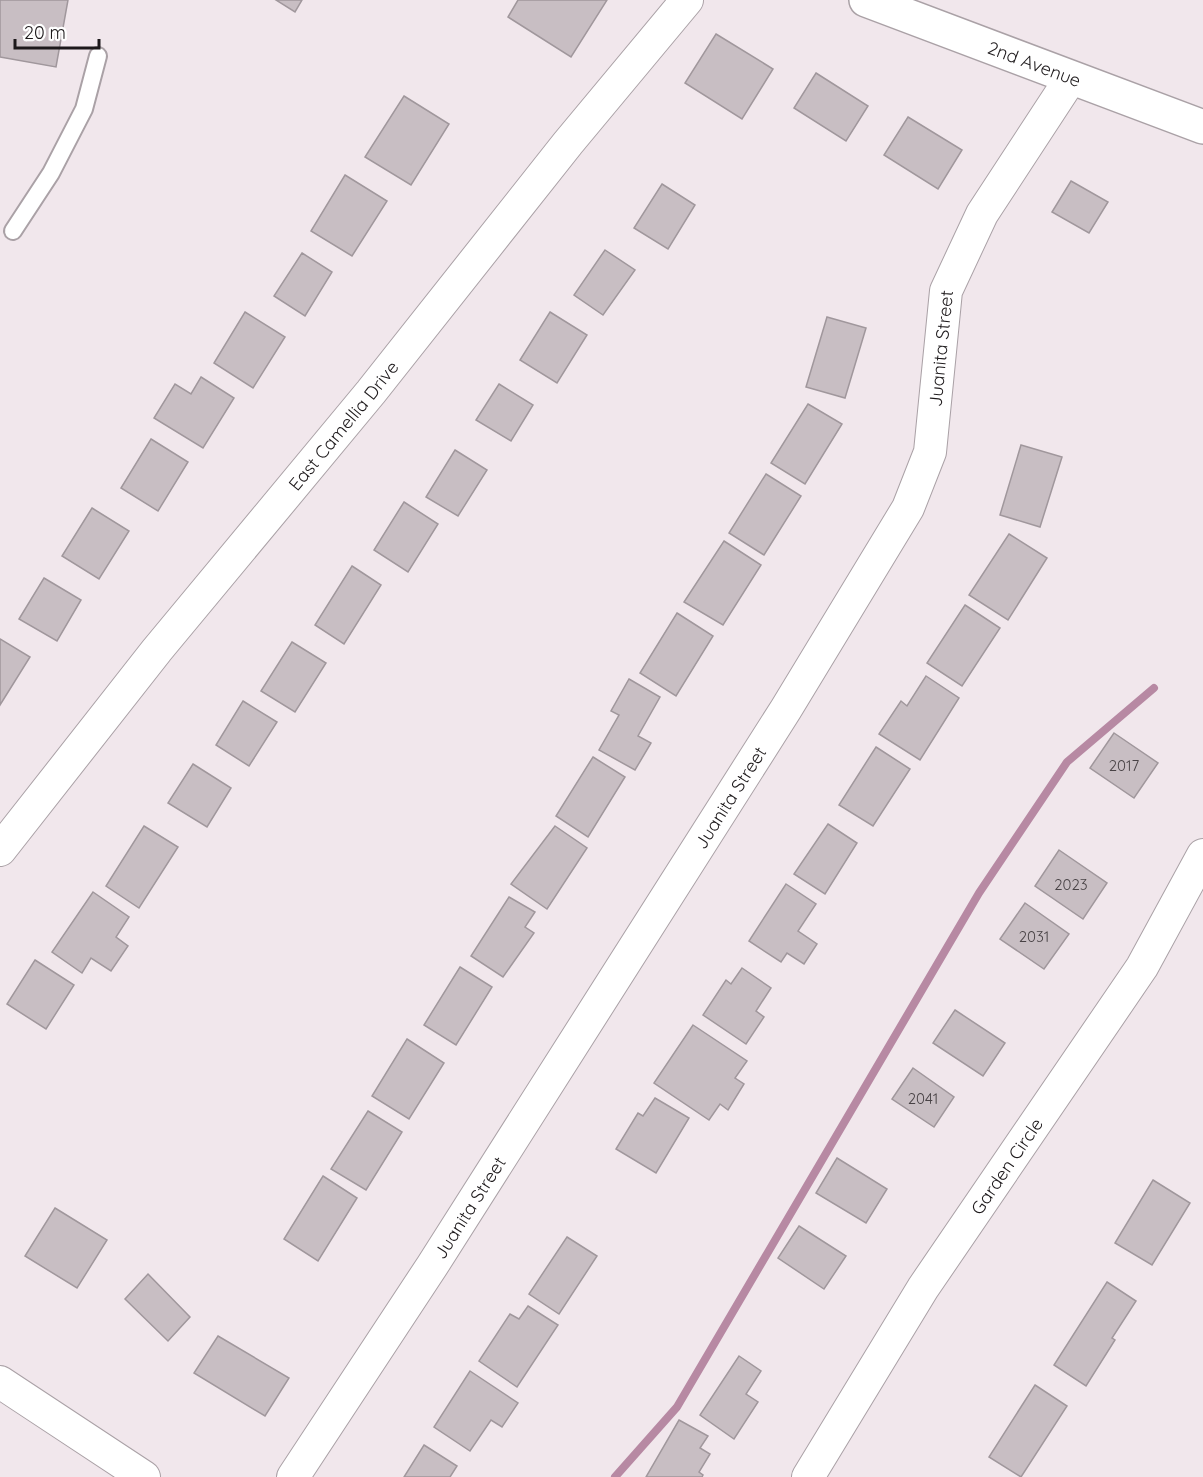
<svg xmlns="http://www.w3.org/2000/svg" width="1203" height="1477" viewBox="0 0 1203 1477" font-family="Quicksand,sans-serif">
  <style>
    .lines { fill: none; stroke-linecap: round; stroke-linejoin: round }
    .stream { stroke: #b789a3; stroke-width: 8 }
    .building { fill: #c8bec3; stroke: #a0979c; stroke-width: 1.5 }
    .lane-casing { stroke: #aaa1a6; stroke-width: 20 }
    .street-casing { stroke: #aaa1a6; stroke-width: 34 }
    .secondary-casing { stroke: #aaa1a6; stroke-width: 36 }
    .lane { stroke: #fff; stroke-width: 16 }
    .street { stroke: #fff; stroke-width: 32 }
    .secondary { stroke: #fff; stroke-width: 33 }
    .labels { text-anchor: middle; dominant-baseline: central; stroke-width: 6; stroke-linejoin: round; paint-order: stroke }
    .number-label { font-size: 15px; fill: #484245 }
    .street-label { font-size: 18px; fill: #1d191b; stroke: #fff }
  </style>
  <rect width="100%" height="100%" fill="#f1e7ec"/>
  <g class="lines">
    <path class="stream" d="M615,1477L677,1407L979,893L1067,762L1154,688"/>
  </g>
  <g class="building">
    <path d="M0,0H68L56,67L0,57Z"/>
    <path d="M276,0H302L295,12Z"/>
    <path d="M518,0H607L571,57L508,17Z"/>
    <path d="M716,34L773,69L742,119L685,83Z"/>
    <path d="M816,73L868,106L846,141L794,108Z"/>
    <path d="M404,96L449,124L411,185L365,157Z"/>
    <path d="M908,117L962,150L938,189L884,155Z"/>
    <path d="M345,175L387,201L352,256L311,231Z"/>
    <path d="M1071,181L1108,202L1089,233L1052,212Z"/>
    <path d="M662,184L695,205L668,249L634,228Z"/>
    <path d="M605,250L635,270L603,315L574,295Z"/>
    <path d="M302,253L332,272L305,316L274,296Z"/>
    <path d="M245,312L285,337L253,388L214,363Z"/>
    <path d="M550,312L587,335L557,383L520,360Z"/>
    <path d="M827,317L866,328L845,398L806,387Z"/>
    <path d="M201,377L234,398L203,448L154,418L175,384L191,394Z"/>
    <path d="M499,384L533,405L511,441L476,420Z"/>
    <path d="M808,404L842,424L805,484L771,463Z"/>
    <path d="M151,439L188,462L158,511L121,488Z"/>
    <path d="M1021,445L1062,457L1040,527L1000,515Z"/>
    <path d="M455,450L487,470L458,516L426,497Z"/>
    <path d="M766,474L801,496L764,555L729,533Z"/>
    <path d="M404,502L438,524L408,572L374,550Z"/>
    <path d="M92,508L129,531L99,579L62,556Z"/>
    <path d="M1009,534L1047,558L1008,620L969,595Z"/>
    <path d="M724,541L761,565L723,625L684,602Z"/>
    <path d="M352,566L381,585L344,644L315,625Z"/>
    <path d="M44,578L81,600L57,641L19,619Z"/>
    <path d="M965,605L1000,628L962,686L927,663Z"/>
    <path d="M677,613L713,636L676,696L640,673Z"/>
    <path d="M0,639L30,657L0,705Z"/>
    <path d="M292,642L326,663L295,712L261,691Z"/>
    <path d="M926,676L959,698L920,760L879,734L901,701L907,706Z"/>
    <path d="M629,679L660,697L638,736L651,743L635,770L599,750L619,715L611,711Z"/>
    <path d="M243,701L277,722L249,766L216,745Z"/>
    <path d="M1114,733L1158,763L1134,798L1090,768Z"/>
    <path d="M876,747L910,769L873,826L839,805Z"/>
    <path d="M593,757L625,777L588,837L556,816Z"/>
    <path d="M193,764L231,788L207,827L168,803Z"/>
    <path d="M828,824L857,843L825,894L794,874Z"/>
    <path d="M144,826L178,847L139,908L106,886Z"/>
    <path d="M555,826L587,848L547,909L511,884Z"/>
    <path d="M1059,850L1107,883L1083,919L1035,886Z"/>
    <path d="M786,884L816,904L798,931L817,944L804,964L787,953L781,962L749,941Z"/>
    <path d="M93,892L129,917L116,937L128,946L111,971L91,958L82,973L52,952Z"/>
    <path d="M509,897L535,912L525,927L534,933L503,977L471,956Z"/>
    <path d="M1025,903L1069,934L1044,969L1000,939Z"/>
    <path d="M35,960L74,985L46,1029L7,1004Z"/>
    <path d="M460,967L492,987L456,1045L424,1025Z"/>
    <path d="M742,968L771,988L756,1011L764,1017L746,1044L703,1015L726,980L731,984Z"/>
    <path d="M955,1010L1005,1043L983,1076L933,1043Z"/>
    <path d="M693,1025L747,1061L735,1078L744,1084L728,1110L720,1104L709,1120L654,1083Z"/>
    <path d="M407,1039L444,1063L409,1119L372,1096Z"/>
    <path d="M913,1068L954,1097L934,1127L892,1099Z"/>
    <path d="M655,1098L689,1118L656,1173L616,1149L638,1113L643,1116Z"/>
    <path d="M368,1111L402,1132L366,1190L331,1169Z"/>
    <path d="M837,1158L887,1189L866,1223L816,1193Z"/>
    <path d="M323,1176L357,1198L318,1261L284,1239Z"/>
    <path d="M1153,1180L1190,1203L1152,1265L1115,1243Z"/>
    <path d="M55,1208L107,1240L77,1288L25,1256Z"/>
    <path d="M799,1226L846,1256L824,1289L778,1258Z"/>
    <path d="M567,1237L597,1256L559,1314L529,1294Z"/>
    <path d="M148,1274L190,1317L168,1341L125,1299Z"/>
    <path d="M1107,1282L1136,1301L1112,1338L1115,1340L1086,1386L1054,1365Z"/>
    <path d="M528,1306L558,1325L517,1387L479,1361L510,1314L519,1319Z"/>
    <path d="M218,1336L289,1378L265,1416L194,1373Z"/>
    <path d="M739,1356L761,1371L746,1394L758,1402L734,1439L700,1415Z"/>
    <path d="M470,1371L518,1403L502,1427L491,1420L470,1451L434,1427Z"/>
    <path d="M1035,1385L1067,1406L1021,1477L989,1457Z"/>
    <path d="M679,1420L708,1436L700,1448L710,1454L699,1472L703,1475L702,1477H646Z"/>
    <path d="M424,1445L457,1466L450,1477H404Z"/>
  </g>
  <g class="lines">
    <defs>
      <path id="lane" d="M13,231L51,173L84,109L98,56"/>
      <g id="street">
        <path id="s1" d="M0,850L157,650L371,392L568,143L687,0"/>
        <path d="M0,1382L144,1477"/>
        <path id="s2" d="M293,1477L432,1266L786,709L908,508L930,452L946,291L982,214L1071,78"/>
        <path id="s3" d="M808,1477L923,1288L1142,967L1203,855"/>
      </g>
      <g id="secondary">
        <path id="s4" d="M866,0L1203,127"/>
      </g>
    </defs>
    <use href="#lane" class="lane-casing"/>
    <use href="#street" class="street-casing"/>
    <use href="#secondary" class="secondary-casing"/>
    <use href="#lane" class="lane"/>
    <use href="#street" class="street"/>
    <use href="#secondary" class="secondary"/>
  </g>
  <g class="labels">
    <g class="number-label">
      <text x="1124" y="765">2017</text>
      <text x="1071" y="884">2023</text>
      <text x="1034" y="936">2031</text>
      <text x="923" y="1098">2041</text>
    </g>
    <g class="street-label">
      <text stroke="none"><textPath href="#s4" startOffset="180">2nd Avenue</textPath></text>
      <text stroke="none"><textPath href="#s2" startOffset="1312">Juanita Street</textPath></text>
      <text stroke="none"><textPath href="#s1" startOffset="546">East Camellia Drive</textPath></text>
      <text stroke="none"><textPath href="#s2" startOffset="808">Juanita Street</textPath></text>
      <text stroke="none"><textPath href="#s3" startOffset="369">Garden Circle</textPath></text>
      <text stroke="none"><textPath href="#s2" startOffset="322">Juanita Street</textPath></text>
    </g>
  </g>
  <path d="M15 39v9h84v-9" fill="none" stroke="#1d191b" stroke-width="3"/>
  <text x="24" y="39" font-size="18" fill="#1d191b" stroke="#ffffff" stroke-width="4.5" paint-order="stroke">20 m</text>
</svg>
